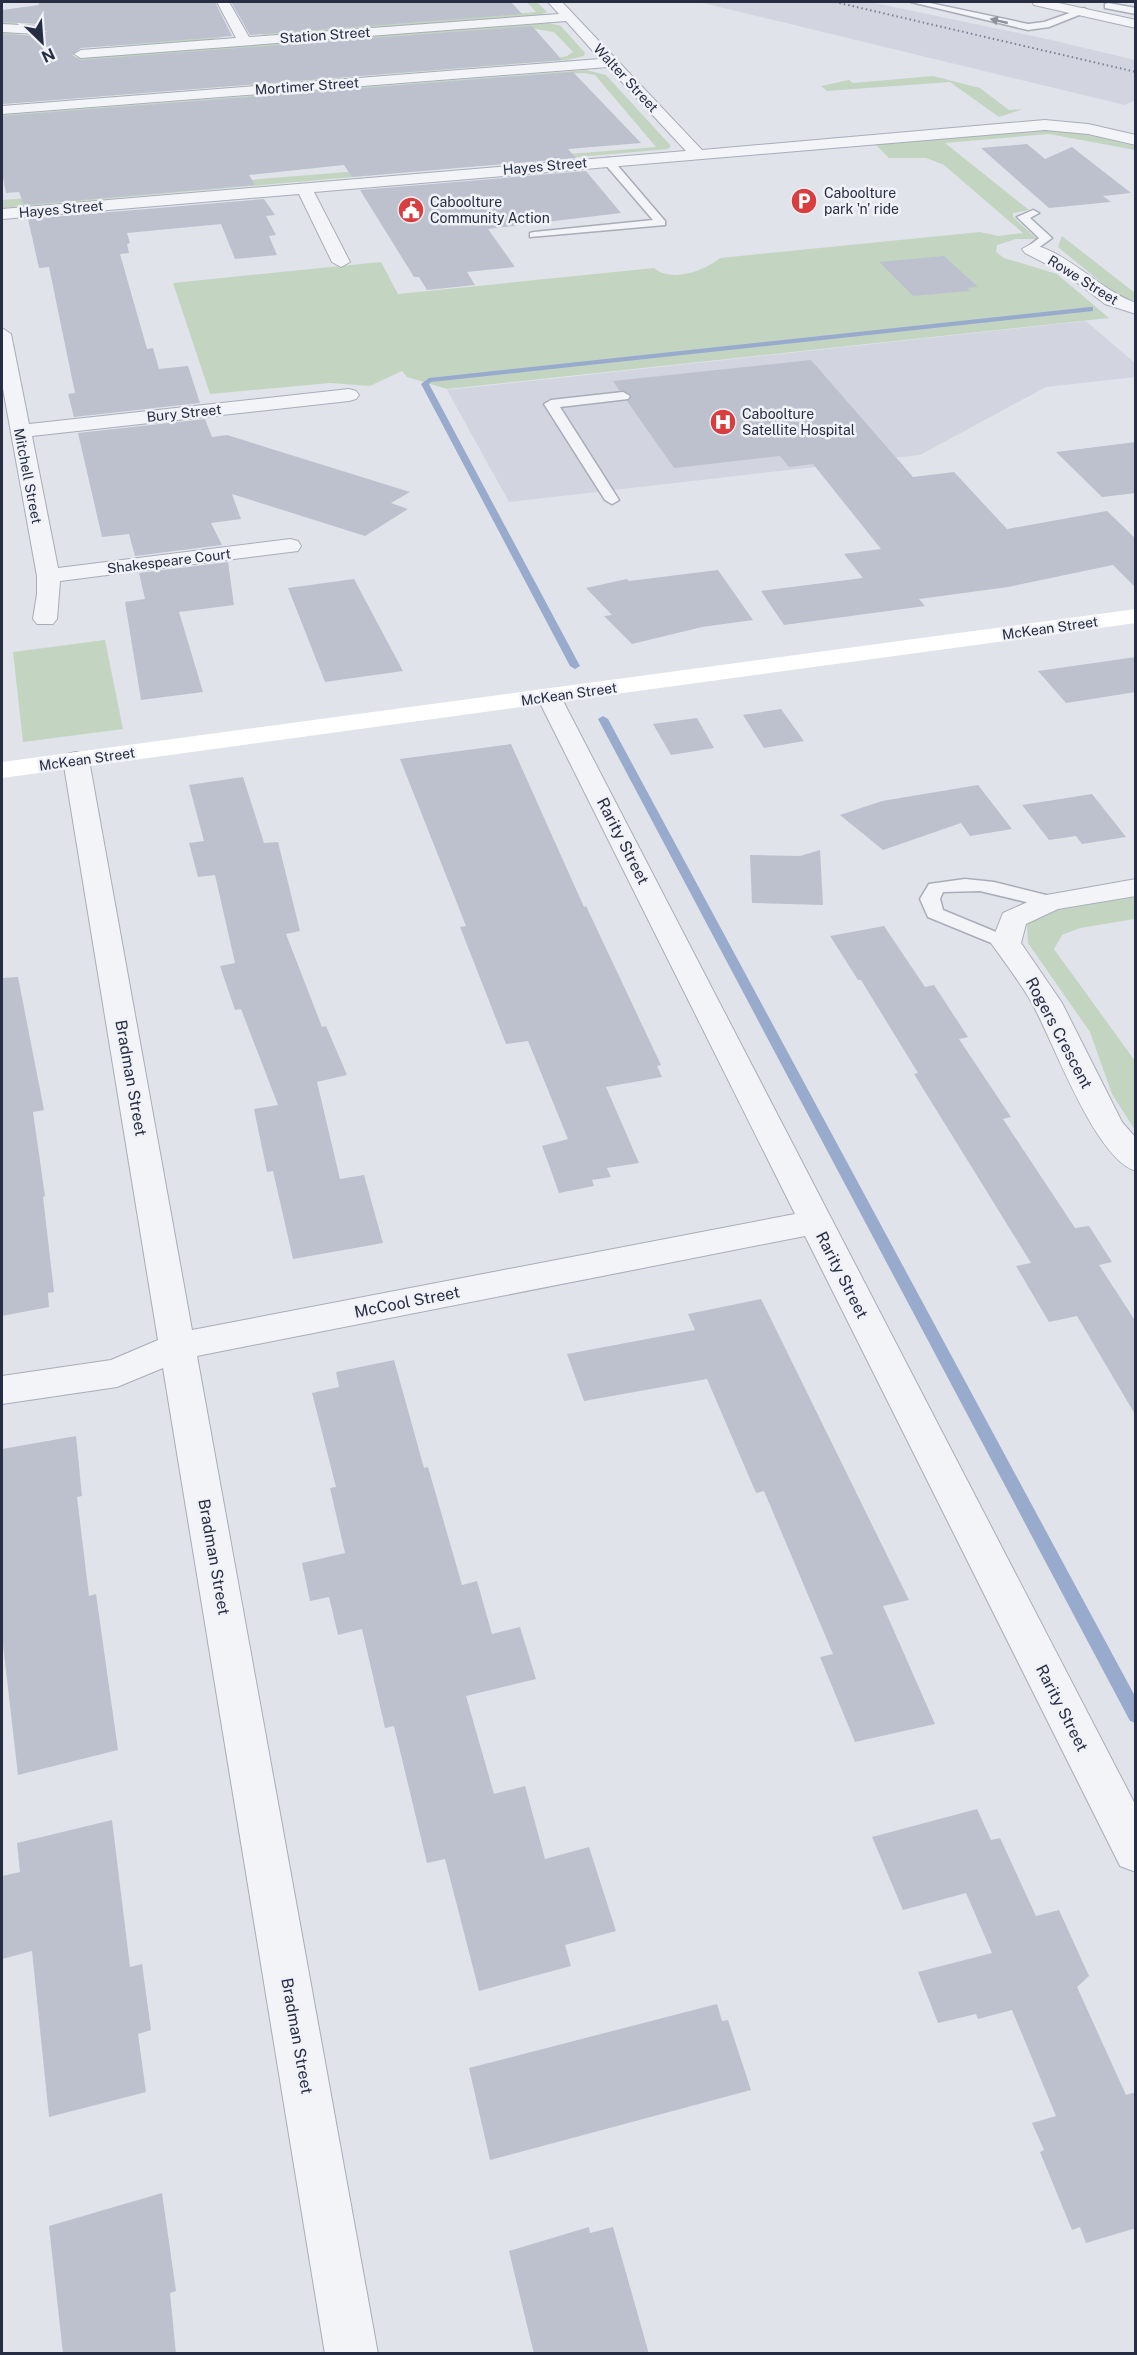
<svg xmlns="http://www.w3.org/2000/svg" width="1137" height="2355" viewBox="0 0 1137 2355" font-family="'Public Sans',sans-serif">
  <style>
    .built { fill: #d2d5df }
    .green { fill: #c3d5c1 }
    .lines { fill: none; stroke-linecap: round; stroke-linejoin: round }
    .stream { fill: #99abcd; fill-rule: evenodd }
    .building { fill: #bdc1ce }
    .service-casing { stroke: #a8adb8; stroke-width: 3 }
    .minor-casing { stroke: #a8adb8; stroke-width: 2 }
    .tertiary-casing { stroke: #a8adb8; stroke-width: 2 }
    .service { fill: #f3f4f8; fill-rule: evenodd }
    .minor { fill: #f3f4f8; fill-rule: evenodd }
    .tertiary { fill: #f3f4f8; fill-rule: evenodd }
    .secondary { fill: #fff; fill-rule: evenodd }
    .rail { stroke: #798095; stroke-width: 2; stroke-dasharray: 1.5 3; stroke-linecap: butt }
    .oneway { fill: #8d919e }
    .labels { text-anchor: middle; dominant-baseline: central; stroke-width: 5; stroke-linejoin: round; paint-order: stroke }
    .far-street-label { font-size: 14px; fill: #272e43; stroke: #f0f2f7 }
    .far-poi-label { font-size: 14px; fill: #272e43; stroke: #f0f2f7; text-anchor: start }
    .street-label { font-size: 16px; fill: #272e43; stroke: #f0f2f7 }
  </style>
  <rect width="100%" height="100%" fill="#e0e3ea"/>
  <g class="built">
    <path d="M699,2H870L1047,39L1135,60V100L1125,105Z"/>
    <path d="M1086,321L1136,364L1135,377L1046,387L920,455L509,502L447,390Z"/>
  </g>
  <g class="green">
    <path d="M198,2H212L228,35L211,40L75,48L71,58L549,23L561,26L585,53L584,56L567,60L2,104V101L554,59L567,56L573,52L554,32L529,28L81,62L2,37V32L31,36L56,32L40,22L2,25V22L74,17L215,35Z"/>
    <path d="M233,2H248L265,33L536,12L527,2H537L547,12L537,16L264,35L249,30Z"/>
    <path d="M586,70L606,75L671,146L668,149L2,208V200L656,147L595,75L583,73L2,119V115Z"/>
    <path d="M933,76L980,88L1009,110L1023,109L999,117L950,82L827,91L821,86L849,80L853,83Z"/>
    <path d="M1032,130L1080,133L1135,146V150L1049,134L945,143L1029,210L1013,213V217L1037,239H1016L997,245L996,252L1004,258L1057,274L1109,318L447,389L407,377L402,371L370,386L330,383L210,394L173,283L381,262L398,294L654,268C672,283 704,271 720,258L980,232L998,236L1023,233L944,165L926,158H889L875,144Z"/>
    <path d="M1062,236L1135,293V301L1118,296L1058,247Z"/>
    <path d="M105,640L123,729L23,742L13,652Z"/>
    <path d="M1135,897V919L1080,928L1062,935L1054,949L1135,1061V1130L1112,1094L1090,1032L1028,943L1027,924L1038,916L1051,911Z"/>
  </g>
  <g class="lines">
    <g class="stream">
      <path d="M1090,307H1093V311L431,382L429,384L580,666L575,669L570,666L421,384L429,378Z"/>
      <path d="M603,716L608,719L1136,1698V1723L1130,1721L598,719Z"/>
    </g>
  </g>
  <g class="building">
    <path d="M38,2H215L232,36L81,48L72,55L81,60L532,26L562,60L2,104V34L38,36L47,31L38,24L2,22V10L39,5Z"/>
    <path d="M231,2H511L522,14L250,35Z"/>
    <path d="M573,72L641,143L568,149L576,158L352,177L344,165L249,175L255,185L24,205L19,192L6,193L2,172V116Z"/>
    <path d="M1027,144L1045,159L1072,147L1131,193L1103,196L1111,202L1049,208L981,148Z"/>
    <path d="M586,171L621,213L488,229L515,267L467,272L475,285L427,290L419,277H414L360,190Z"/>
    <path d="M264,199L275,215L266,216L276,235L269,236L277,255L235,259L221,224L127,233L130,243L127,244L129,253L120,254L147,349L153,348L159,369L188,366L200,403L74,417L68,394L75,393L49,267L39,268L28,219Z"/>
    <path d="M944,256L978,287L967,288L970,291L913,296L879,262Z"/>
    <path d="M811,360L913,477L954,472L1007,529L1107,511L1136,539V588L1113,565L1008,587L919,599L925,606L784,625L761,591L863,578L844,554L881,549L813,464L789,467L780,456L674,468L627,401L632,395L619,390L613,381Z"/>
    <path d="M205,419L212,437L227,435L410,492L391,503L408,509L365,536L232,494L241,519L211,523L222,545L135,556L129,534L102,537L78,433Z"/>
    <path d="M1136,442V493L1102,497L1056,452Z"/>
    <path d="M228,562L234,605L179,612L203,692L141,700L125,602L145,599L139,573Z"/>
    <path d="M718,570L753,620L702,627L632,644L604,616L612,615L586,588L627,579L629,581Z"/>
    <path d="M354,579L403,671L325,682L288,588Z"/>
    <path d="M1136,657V692L1066,703L1038,671Z"/>
    <path d="M781,709L804,741L764,748L743,715Z"/>
    <path d="M697,718L714,748L671,755L653,724Z"/>
    <path d="M511,744L584,907L586,906L661,1065L657,1066L662,1077L606,1087L639,1163L607,1168L611,1177L592,1180L594,1186L559,1193L542,1146L568,1139L528,1041L506,1044L460,927L466,926L400,759Z"/>
    <path d="M243,777L264,843L278,842L300,931L286,934L322,1027L326,1026L347,1075L317,1082L340,1179L364,1175L383,1243L293,1259L273,1171L267,1172L254,1109L278,1105L241,1009L235,1010L220,966L235,963L215,875L198,877L189,843L204,841L189,785Z"/>
    <path d="M978,785L1012,829L970,836L961,823L883,850L840,815L882,801Z"/>
    <path d="M1092,794L1126,837L1082,844L1076,836L1049,840L1022,805Z"/>
    <path d="M820,850L823,905L752,903L750,855L800,856Z"/>
    <path d="M884,926L925,987L934,985L968,1037L959,1039L1011,1117L1003,1119L1075,1228L1089,1226L1112,1262L1099,1265L1136,1322V1416L1077,1316L1049,1322L1016,1266L1031,1263L914,1074L918,1073L861,980H858L830,936Z"/>
    <path d="M18,977L44,1110L33,1112L45,1196L43,1197L54,1292L48,1293L49,1307L2,1316V978Z"/>
    <path d="M761,1299L909,1600L883,1606L935,1724L855,1742L820,1657L833,1654L764,1491L756,1493L707,1379L584,1401L567,1354L695,1330L688,1314Z"/>
    <path d="M394,1360L424,1468L428,1467L462,1585L477,1581L492,1634L520,1627L536,1679L466,1696L494,1794L525,1786L545,1859L589,1847L616,1931L565,1945L571,1966L479,1991L445,1859L427,1863L394,1726L385,1728L362,1629L338,1635L329,1597L310,1601L302,1563L345,1553L330,1488L336,1487L312,1393L339,1387L336,1372Z"/>
    <path d="M76,1436L82,1496L77,1497L89,1596L96,1594L118,1750L18,1775L2,1636V1449Z"/>
    <path d="M977,1809L991,1840L1000,1838L1036,1916L1059,1910L1089,1976L1077,1987L1126,2095L1136,2092V2228L1086,2243L1080,2227L1072,2230L1040,2152L1044,2150L1032,2123L1056,2116L1012,2010L978,2019L976,2014L938,2023L918,1972L992,1953L966,1893L903,1910L872,1837Z"/>
    <path d="M112,1820L130,1967L142,1964L151,2030L138,2034L146,2092L49,2117L32,1951L2,1959V1876L20,1872L17,1843Z"/>
    <path d="M717,2004L722,2021L728,2020L751,2090L490,2160L469,2068Z"/>
    <path d="M162,2193L176,2291L170,2293L176,2354H63L49,2226Z"/>
    <path d="M589,2227L590,2233L613,2227L649,2354H534L509,2251Z"/>
  </g>
  <g class="lines">
    <defs>
      <g id="service">
        <path d="M911,2H925L1028,24L1044,22L1084,8L1089,11L1049,27L1028,30Z"/>
        <path d="M1108,3L1136,8V14L1105,8V4Z"/>
        <path d="M608,158L612,159L665,221V225L530,237V233L534,232L653,220L604,163V159Z"/>
        <path d="M1033,210L1039,213L1030,218L1052,238L1031,253L1025,249L1039,238L1017,217Z"/>
        <path d="M623,392L630,396L628,399L560,407L619,500L612,504L605,500L544,404L551,400Z"/>
        <path d="M965,879L994,882L1058,898L1061,902L1051,908L980,891L943,892L940,899L943,910L1013,939L1016,943L1013,947L1006,949L928,917L920,899L929,884Z"/>
      </g>
      <g id="minor">
        <path d="M217,2H229L249,37L559,14L548,2H562L702,150L1045,120L1088,124L1136,135V145L1088,134L1045,130L314,192L350,262L341,267L332,262L299,194L2,219V209L686,151L608,67L2,114V106L600,59L566,21L81,58L74,54L81,50L236,38Z"/>
        <path d="M2,24L38,26L45,30L38,34L2,32Z"/>
        <path d="M1031,244C1071,254 1098,289 1136,303V314L1105,304L1066,274L1025,253L1022,249Z"/>
        <path d="M2,328L11,334L29,424L349,389L356,391L359,395L356,399L349,401L32,436L58,568L290,539L298,541L301,546L298,551L60,581L57,619L53,624H37L33,619L37,594V576L2,383Z"/>
        <path d="M549,690L558,692L561,697L1136,1806V1872L1120,1866L805,1236L197,1356L378,2354H325L163,1368L117,1387L2,1404V1376L111,1360L158,1340L63,760L67,754L76,752L85,754L89,760L192,1330L795,1214L537,697L540,692Z"/>
        <path d="M1136,879V896L1058,909L1026,924L1021,943L1062,1003L1122,1122L1136,1138V1171C1095,1159 1054,1043 1033,1005C1021,983 1005,963 991,943L1003,913L1041,896Z"/>
      </g>
      <path id="tertiary" d="M1032,2H1054L1136,20V28L1034,5Z"/>
    </defs>
    <use href="#service" class="service-casing"/>
    <use href="#minor" class="minor-casing"/>
    <use href="#tertiary" class="tertiary-casing"/>
    <use href="#service" class="service"/>
    <use href="#minor" class="minor"/>
    <use href="#tertiary" class="tertiary"/>
    <path class="secondary" d="M1136,609V623L2,778V762Z"/>
    <path class="rail" d="M835,2L1136,72"/>
  </g>
  <defs><path id="oneway-solid" d="M-6-.8H1V-3.2L6.5 0L1 3.2V.8H-6Z" transform="scale(1.5)"/></defs>
  <use class="oneway" href="#oneway-solid" transform="translate(999 21) rotate(-167)"/>
  <defs>
    <symbol id="parking-disc" viewBox="-11 -11 22 22"><circle r="9.5" fill="#d83d3f" stroke="#f0f2f7"/><path d="M-3.5-5.5H1a3.5 3.5 0 0 1 0 7H-1V5.5H-3.5ZM-1-3.4V-.6H.8a1.4 1.4 0 0 0 0-2.8Z" fill="#fff"/></symbol>
    <symbol id="civic-disc" viewBox="-11 -11 22 22"><circle r="9.5" fill="#d83d3f" stroke="#f0f2f7"/><path d="M-.6-6.5H3V-4.5H.6V-3L4-1V1h2V6H-6V1h2V-1L-.6-3ZM-1.2 2.5V6h2.4V2.5Z" fill="#fff"/></symbol>
    <symbol id="hospital-disc" viewBox="-11 -11 22 22"><circle r="9.5" fill="#d83d3f" stroke="#f0f2f7"/><path d="M-5-5h3v3.5h4V-5h3V5h-3V1.5h-4V5h-3Z" fill="#fff"/></symbol>
  </defs>
  <g fill-rule="evenodd">
    <use href="#parking-disc" x="789" y="186" width="30" height="30"/>
    <use href="#civic-disc" x="396" y="195" width="30" height="30"/>
    <use href="#hospital-disc" x="708" y="407" width="30" height="30"/>
  </g>
  <g class="labels">
    <g class="far-street-label">
      <text transform="translate(325 35) rotate(-4)">Station Street</text>
      <text transform="translate(626 78) rotate(47)">Walter Street</text>
      <text transform="translate(307 86) rotate(-4)">Mortimer Street</text>
      <text transform="translate(545 166) rotate(-5)">Hayes Street</text>
      <text transform="translate(61 209) rotate(-5)">Hayes Street</text>
      <text transform="translate(1083 280) rotate(32)">Rowe Street</text>
      <text transform="translate(184 413) rotate(-6)">Bury Street</text>
      <text transform="translate(28 476) rotate(79)">Mitchell Street</text>
      <text transform="translate(169 561) rotate(-7)">Shakespeare Court</text>
      <text transform="translate(1050 628) rotate(-8)">McKean Street</text>
      <text transform="translate(569 694) rotate(-8)">McKean Street</text>
      <text transform="translate(87 759) rotate(-8)">McKean Street</text>
    </g>
    <g class="far-poi-label">
      <text x="824" y="193">Caboolture<tspan x="824" dy="16">park 'n' ride</tspan></text>
      <text x="430" y="202">Caboolture<tspan x="430" dy="16">Community Action</tspan></text>
      <text x="742" y="414">Caboolture<tspan x="742" dy="16">Satellite Hospital</tspan></text>
    </g>
    <g class="street-label">
      <text transform="translate(623 841) rotate(63)">Rarity Street</text>
      <text transform="translate(1059 1033) rotate(62)">Rogers Crescent</text>
      <text transform="translate(131 1078) rotate(80)">Bradman Street</text>
      <text transform="translate(842 1275) rotate(63)">Rarity Street</text>
      <text transform="translate(407 1302) rotate(-11)">McCool Street</text>
      <text transform="translate(214 1557) rotate(80)">Bradman Street</text>
      <text transform="translate(1062 1708) rotate(63)">Rarity Street</text>
      <text transform="translate(297 2036) rotate(80)">Bradman Street</text>
    </g>
  </g>
  <rect width="1137" height="2355" fill="none" stroke="#272e43" stroke-width="6"/>
  <g transform="translate(42 42) rotate(155)" stroke="#f0f2f7" stroke-width="4.5" paint-order="stroke">
  <path d="M0-4.5L10 22L0 15L-10 22Z" fill="#272e43"/>
  <text y="-9" font-size="16" font-weight="bold" text-anchor="middle" fill="#272e43">N</text>
  </g>
</svg>
